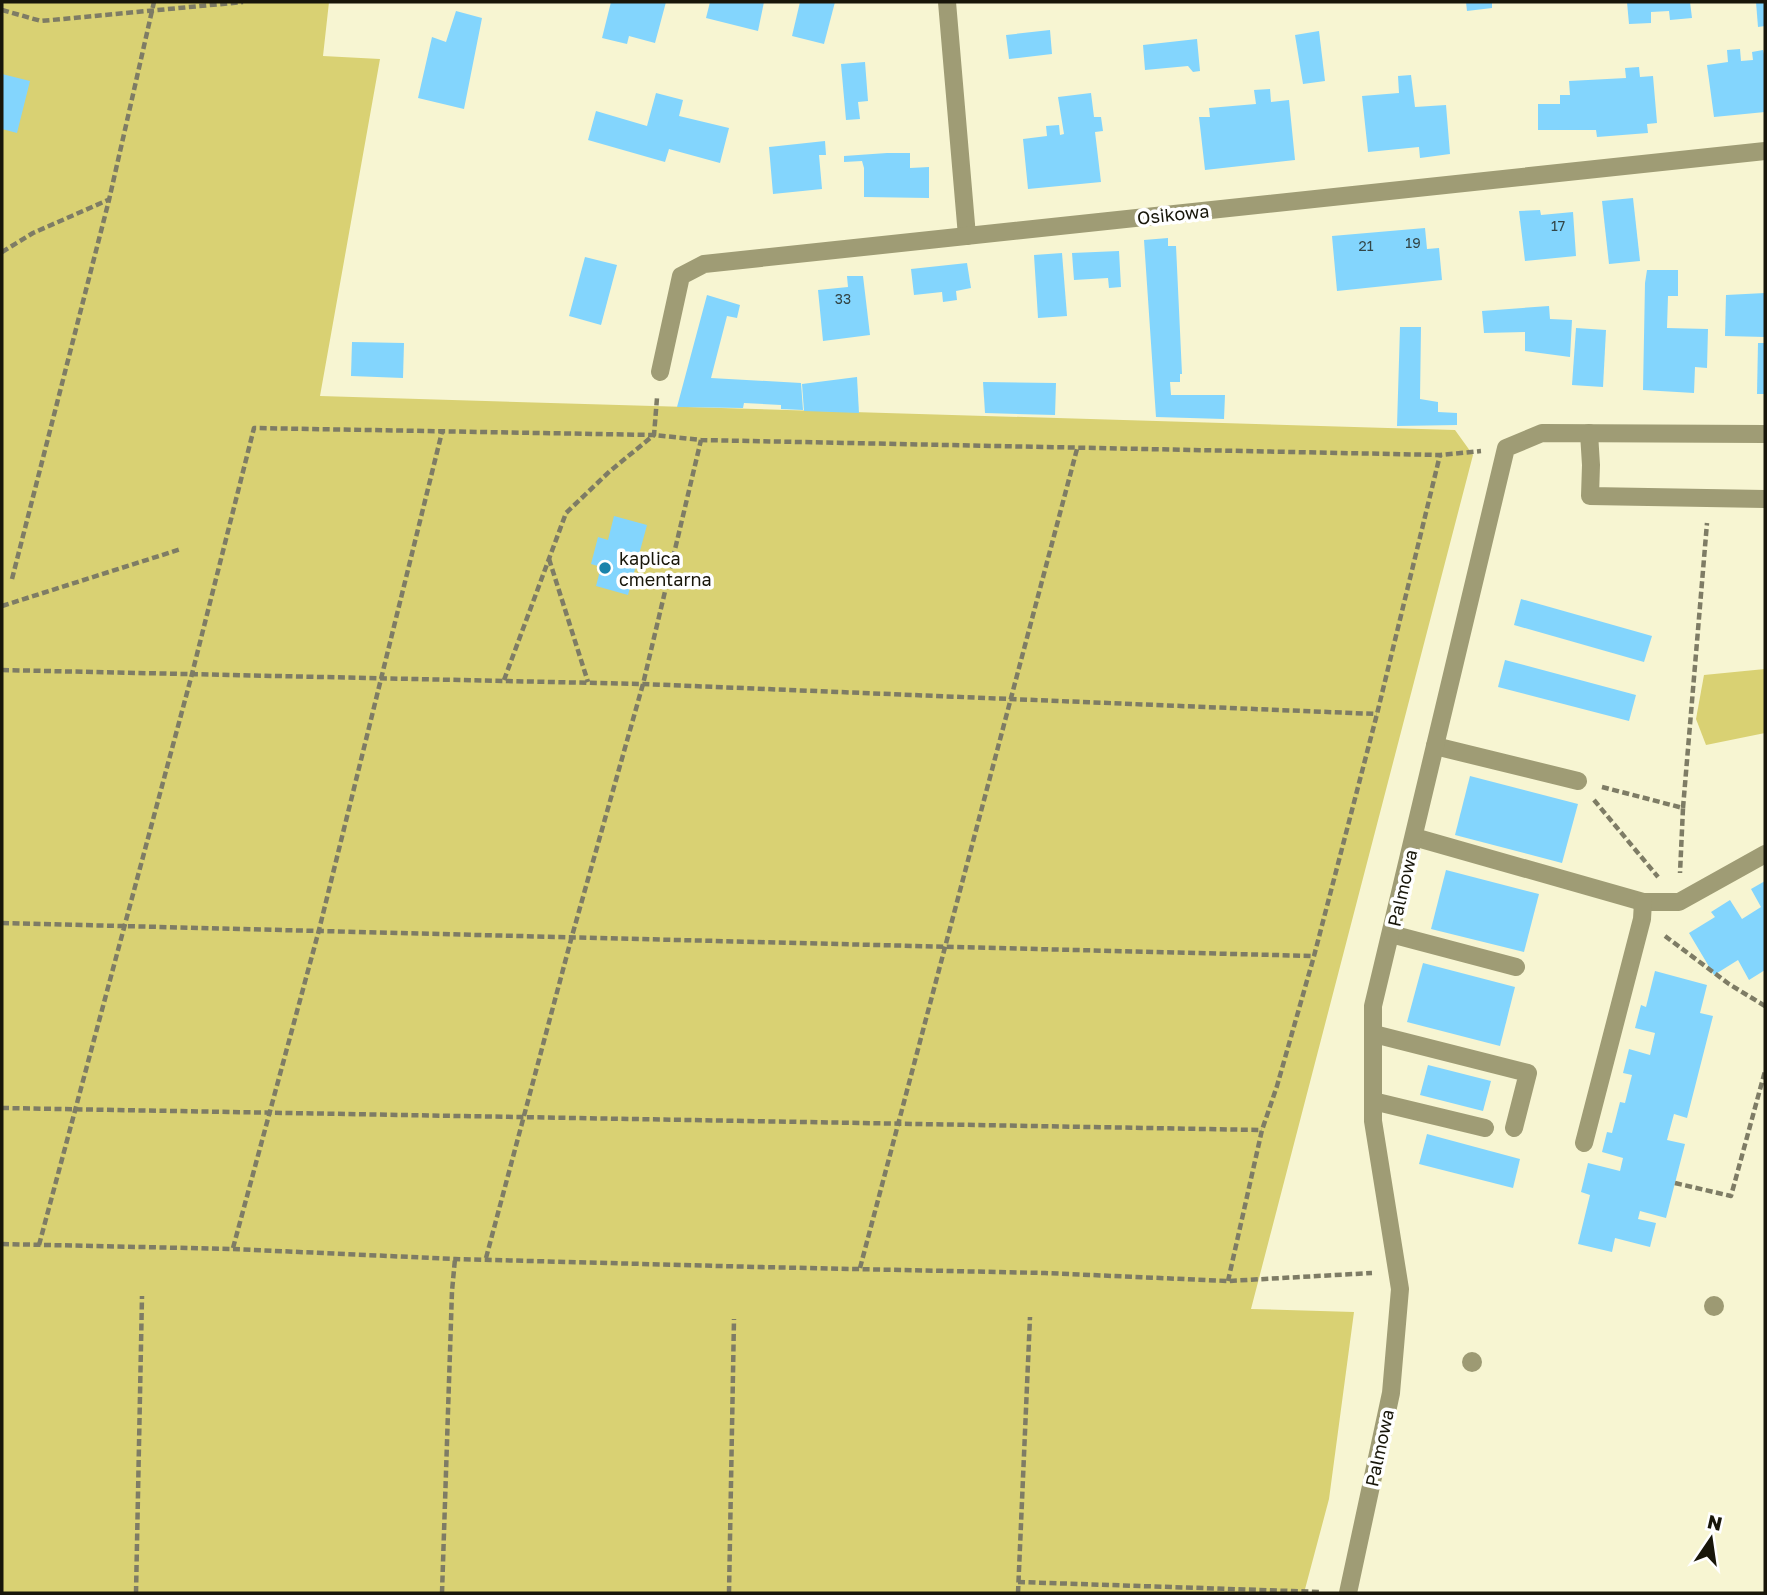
<svg xmlns="http://www.w3.org/2000/svg" width="1767" height="1595" viewBox="0 0 1767 1595" font-family="'Golos Text',sans-serif">
  <style>
    .green { fill: #d9d173 }
    .building { fill: #83d5fd }
    .lines { fill: none; stroke-linecap: round; stroke-linejoin: round }
    .path { stroke: #7e7c65; stroke-width: 4.5; stroke-dasharray: 7 3.5; stroke-linecap: butt }
    .minor { stroke: #9f9c75; stroke-width: 18 }
    .tree { fill: #9d9a73 }
    .poi-dot { fill: #1983ab; stroke: #fff; stroke-width: 2.5 }
    .labels { text-anchor: middle; dominant-baseline: central; stroke-width: 7; stroke-linejoin: round; paint-order: stroke }
    .number-label { font-size: 14px; fill: #334647 }
    .street-label { font-size: 18px; fill: #18160a; stroke: #fff }
    .poi-label { font-size: 18px; fill: #18160a; stroke: #fff; text-anchor: start }
  </style>
  <rect width="100%" height="100%" fill="#f7f5d2"/>
  <g class="green">
    <path d="M2,2H329L323,56L380,59L320,396L1455,430L1473,455L1251,1309L1354,1312L1329,1499L1304,1593H2Z"/>
    <path d="M1765,669V733L1706,745L1696,719L1704,675Z"/>
  </g>
  <g class="building">
    <path d="M611,2H666L655,43L629,36L627,44L602,38Z"/>
    <path d="M710,2H764L758,31L706,18Z"/>
    <path d="M800,2H835L824,44L792,36Z"/>
    <path d="M1466,2H1492V8L1467,11Z"/>
    <path d="M1627,2H1690L1692,18L1670,20L1669,11L1651,12V23L1629,24Z"/>
    <path d="M1756,2H1765V26L1758,27Z"/>
    <path d="M456,11L482,18L464,109L418,98L432,37L446,42Z"/>
    <path d="M1050,30L1052,54L1009,59L1006,35Z"/>
    <path d="M1319,31L1325,81L1303,84L1295,35Z"/>
    <path d="M1197,39L1200,71L1193,72L1188,66L1145,70L1143,45Z"/>
    <path d="M1740,49L1741,61L1753,60L1752,52L1763,50L1765,58V112L1714,117L1707,65L1728,62L1727,50Z"/>
    <path d="M865,62L868,101L858,102L860,119L846,120L841,64Z"/>
    <path d="M1639,67L1640,77L1653,76L1657,123L1647,124L1648,133L1597,137L1596,130H1538V104H1560V95H1570L1569,81L1626,78L1625,68Z"/>
    <path d="M2,74L30,81L17,133L2,129Z"/>
    <path d="M1411,75L1415,107L1446,105L1450,154L1420,158L1419,147L1368,152L1362,96L1399,93L1398,76Z"/>
    <path d="M1270,89L1271,102L1289,100L1295,160L1205,170L1199,117H1210L1209,108L1256,104L1254,90Z"/>
    <path d="M656,93L683,100L679,116L729,128L720,163L669,149L665,162L588,140L596,111L647,126Z"/>
    <path d="M1091,93L1094,117H1101L1103,131L1095,132L1101,182L1028,189L1023,139L1047,136L1046,126L1059,125L1060,135L1064,134L1058,97Z"/>
    <path d="M825,141L826,155H819L822,189L773,194L769,147Z"/>
    <path d="M887,153H910V168L929,167V198L864,197V168L862,161L844,162V156Z"/>
    <path d="M1633,198L1640,261L1609,264L1602,201Z"/>
    <path d="M1540,210L1541,215L1573,212L1576,256L1525,261L1519,211Z"/>
    <path d="M1425,228L1427,249L1439,248L1442,280L1337,291L1332,236Z"/>
    <path d="M1168,238V246H1176L1182,374H1180V382H1170L1171,395H1225L1224,419L1156,417L1144,240Z"/>
    <path d="M1119,251L1121,287L1109,288L1108,278L1074,280L1072,253Z"/>
    <path d="M1062,253L1067,316L1038,318L1034,255Z"/>
    <path d="M585,257L617,265L601,325L569,316Z"/>
    <path d="M967,263L971,288L956,291L957,300L943,302L942,292L914,295L911,269Z"/>
    <path d="M1647,270H1678V296H1668L1667,328L1708,329L1707,368L1695,367L1694,393L1643,390L1645,283Z"/>
    <path d="M847,276H863L870,335L823,341L818,290L848,287Z"/>
    <path d="M1765,293V337L1725,336L1726,295Z"/>
    <path d="M707,295L740,305L737,318L727,316L711,378L801,383L803,410L781,409V405L744,403L743,408L677,407Z"/>
    <path d="M1549,306L1550,319L1572,320L1570,357L1525,351V332L1484,333L1482,311Z"/>
    <path d="M1400,327H1421L1420,399L1438,402V412L1457,413V425L1397,426Z"/>
    <path d="M1576,328L1606,330L1603,387L1572,385Z"/>
    <path d="M352,342L404,343L403,378L351,376Z"/>
    <path d="M1758,343H1765V394H1757Z"/>
    <path d="M857,377L859,413L804,411L802,384Z"/>
    <path d="M983,382L1056,383L1055,415L985,413Z"/>
    <path d="M614,516L647,525L628,595L596,586L601,567L591,564L598,537L608,540Z"/>
    <path d="M1521,599L1652,636L1644,662L1514,625Z"/>
    <path d="M1505,660L1636,695L1629,721L1498,687Z"/>
    <path d="M1470,776L1578,804L1562,863L1455,835Z"/>
    <path d="M1446,870L1539,894L1524,952L1431,929Z"/>
    <path d="M1765,881V970L1749,980L1738,960L1714,975L1689,933L1715,917L1711,912L1730,900L1742,919L1761,907L1751,889Z"/>
    <path d="M1423,963L1515,987L1500,1046L1407,1022Z"/>
    <path d="M1655,971L1707,985L1700,1013L1713,1016L1687,1118L1674,1114L1667,1140L1685,1144L1666,1218L1640,1211L1638,1219L1656,1223L1650,1247L1615,1238L1612,1252L1578,1244L1590,1195L1581,1192L1588,1163L1620,1171L1623,1158L1602,1152L1607,1132L1612,1133L1620,1102L1625,1103L1632,1075L1623,1073L1629,1049L1650,1055L1655,1033L1635,1028L1641,1005L1646,1007Z"/>
    <path d="M1428,1065L1491,1081L1483,1111L1420,1095Z"/>
    <path d="M1427,1134L1520,1159L1513,1188L1419,1164Z"/>
  </g>
  <g class="lines">
    <g class="path">
      <path d="M2,10L41,21L243,2"/>
      <path d="M2,252L33,233L108,200"/>
      <path d="M549,559L588,682"/>
      <path d="M12,579L109,200L154,2"/>
      <path d="M2,606L181,549"/>
      <path d="M2,670L643,684L1377,714"/>
      <path d="M504,680L566,513L610,471L654,435L657,398"/>
      <path d="M1602,787L1683,808L1680,873"/>
      <path d="M1594,800L1658,877"/>
      <path d="M1683,808L1707,523"/>
      <path d="M2,923L1314,956"/>
      <path d="M1665,936L1729,984L1765,1006"/>
      <path d="M2,1108L1262,1130"/>
      <path d="M1675,1183L1731,1196L1765,1071"/>
      <path d="M2,1244L233,1249L455,1259L758,1267L1045,1273L1228,1281L1372,1273"/>
      <path d="M39,1245L192,674L254,428L654,435L701,440L1440,455L1481,451"/>
      <path d="M233,1248L319,930L442,432"/>
      <path d="M486,1258L572,936L643,684L701,440"/>
      <path d="M860,1268L1077,449"/>
      <path d="M1228,1281L1262,1130L1277,1086L1314,956L1377,714L1440,455"/>
      <path d="M1018,1582L1322,1592"/>
      <path d="M136,1593L142,1296"/>
      <path d="M442,1593L452,1291L455,1259"/>
      <path d="M729,1593L734,1319"/>
      <path d="M1018,1593L1030,1317"/>
    </g>
    <g class="minor">
      <path d="M947,2L967,236"/>
      <path d="M660,372L681,276L704,264L1765,151"/>
      <path d="M1589,433L1591,465L1590,496L1765,499"/>
      <path d="M1435,746L1578,781"/>
      <path d="M1414,837L1643,902H1679L1765,854"/>
      <path d="M1391,934L1516,967"/>
      <path d="M1374,1034L1528,1073L1514,1128"/>
      <path d="M1373,1101L1485,1128"/>
      <path d="M1584,1143L1642,919L1643,902"/>
      <path d="M1348,1593L1391,1393L1400,1289L1373,1121V1006L1506,448L1542,433L1765,434"/>
    </g>
  </g>
  <g class="tree">
    <circle cx="1714" cy="1306" r="10"/>
    <circle cx="1472" cy="1362" r="10"/>
  </g>
  <circle class="poi-dot" cx="605" cy="568" r="7"/>
  <g class="labels">
    <g class="number-label">
      <text x="1558" y="225">17</text>
      <text x="1413" y="242">19</text>
      <text x="1366" y="245">21</text>
      <text x="843" y="298">33</text>
    </g>
    <g class="street-label">
      <text transform="translate(1173 214) rotate(-6)">Osikowa</text>
      <text transform="translate(1402 888) rotate(-77)">Palmowa</text>
      <text transform="translate(1379 1448) rotate(-78)">Palmowa</text>
    </g>
    <g class="poi-label">
      <text x="619" y="558">kaplica<tspan x="619" dy="21">cmentarna</tspan></text>
    </g>
  </g>
  <rect width="1767" height="1595" fill="none" stroke="#18160a" stroke-width="7"/>
  <g transform="translate(1711 1539) rotate(13)" stroke="#ffffff" stroke-width="5" paint-order="stroke">
  <path d="M0-5L12 26L0 18L-12 26Z" fill="#18160a"/>
  <text y="-10" font-size="19" font-weight="bold" text-anchor="middle" fill="#18160a">N</text>
  </g>
</svg>
